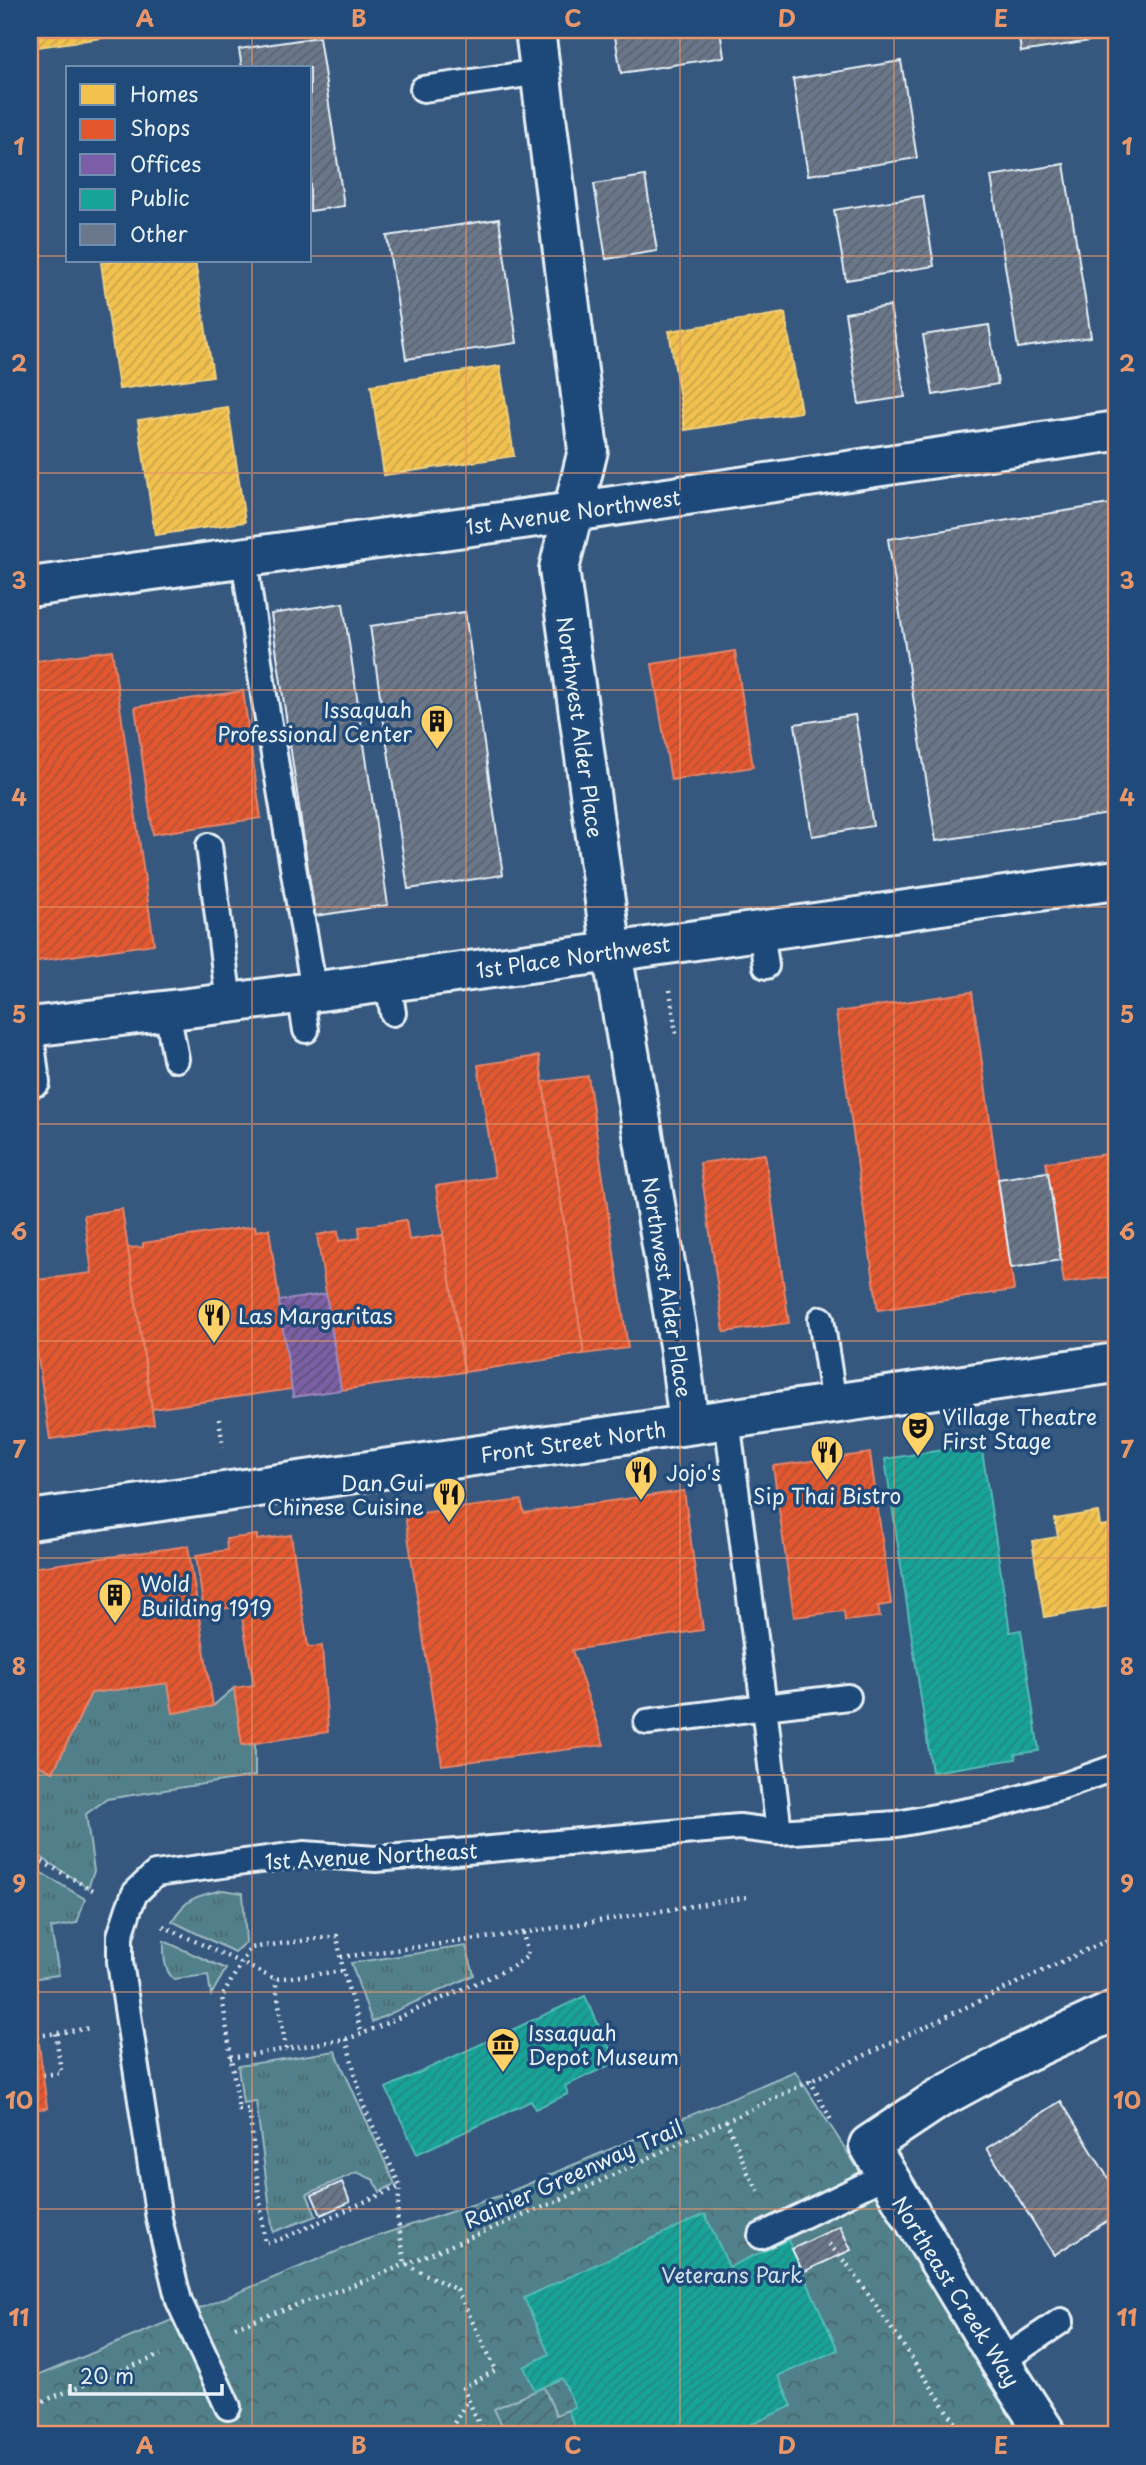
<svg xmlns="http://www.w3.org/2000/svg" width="1146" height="2465" viewBox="0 0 1146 2465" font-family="'Playpen Sans',sans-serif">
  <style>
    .grass { fill: url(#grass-tufts); stroke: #9cb8c1; stroke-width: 2 }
    .park { fill: url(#park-crowns); stroke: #9cb8c1; stroke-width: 2 }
    .garden { fill: url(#garden-furrows); stroke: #9cb8c1; stroke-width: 2 }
    .homes { fill: url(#homes-hatch); stroke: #efcf81; stroke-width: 2 }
    .shops { fill: url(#shops-hatch); stroke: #e5856b; stroke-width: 2 }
    .offices { fill: url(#offices-hatch); stroke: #9c8abf; stroke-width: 2 }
    .public { fill: url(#public-hatch); stroke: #56bab5; stroke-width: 2 }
    .building { fill: url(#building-hatch); stroke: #e8f1f8; stroke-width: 2 }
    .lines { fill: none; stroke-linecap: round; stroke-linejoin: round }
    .lane-casing { stroke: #e8f1f8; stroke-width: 30 }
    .street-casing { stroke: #e8f1f8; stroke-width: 44 }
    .secondary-casing { stroke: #e8f1f8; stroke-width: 44 }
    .path { stroke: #e8f1f8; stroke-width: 4.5; stroke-dasharray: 2 5; stroke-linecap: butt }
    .lane { stroke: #1f4a7a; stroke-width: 24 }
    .street { stroke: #1f4a7a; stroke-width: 38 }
    .secondary { stroke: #1f4a7a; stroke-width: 38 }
    .grid { fill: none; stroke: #e8966a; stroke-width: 2; stroke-opacity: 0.55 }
    .labels { text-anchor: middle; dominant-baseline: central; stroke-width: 7; stroke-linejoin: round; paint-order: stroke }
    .street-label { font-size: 21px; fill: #e8f1f8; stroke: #1f4a7a }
    .poi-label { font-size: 21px; fill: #e8f1f8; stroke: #1f4a7a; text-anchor: start }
    .park-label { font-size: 21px; fill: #d1e0e8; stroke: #1f4a7a }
    .neatline { fill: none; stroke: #e8966a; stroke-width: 2.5 }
    .grid-label { font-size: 23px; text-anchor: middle; font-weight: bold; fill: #e8966a }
  </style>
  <defs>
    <pattern id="grass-tufts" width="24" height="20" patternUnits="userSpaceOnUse" patternTransform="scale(1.75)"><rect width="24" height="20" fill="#51808a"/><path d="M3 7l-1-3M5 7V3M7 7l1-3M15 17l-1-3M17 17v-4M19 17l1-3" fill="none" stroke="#4c676d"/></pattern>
    <pattern id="park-crowns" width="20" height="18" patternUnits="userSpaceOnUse" patternTransform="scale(1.75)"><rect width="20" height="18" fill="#51808a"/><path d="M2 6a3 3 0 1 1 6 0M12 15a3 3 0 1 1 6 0" fill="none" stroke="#4c676d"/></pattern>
    <pattern id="garden-furrows" width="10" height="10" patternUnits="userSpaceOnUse" patternTransform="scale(1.75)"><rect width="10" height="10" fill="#51808a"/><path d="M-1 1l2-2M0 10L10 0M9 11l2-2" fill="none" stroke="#4c676d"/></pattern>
    <pattern id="homes-hatch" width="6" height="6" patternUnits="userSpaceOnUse" patternTransform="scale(1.75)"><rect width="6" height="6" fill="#f2c14e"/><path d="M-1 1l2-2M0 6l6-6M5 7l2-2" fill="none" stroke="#c7a34d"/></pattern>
    <pattern id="shops-hatch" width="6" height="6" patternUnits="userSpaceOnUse" patternTransform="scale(1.75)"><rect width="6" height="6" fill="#e4572e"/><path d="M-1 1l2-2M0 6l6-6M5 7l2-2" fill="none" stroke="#ad5238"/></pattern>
    <pattern id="offices-hatch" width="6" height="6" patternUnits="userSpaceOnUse" patternTransform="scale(1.75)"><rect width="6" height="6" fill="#7b5ea7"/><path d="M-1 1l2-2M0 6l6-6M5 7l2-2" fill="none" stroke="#5e5274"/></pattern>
    <pattern id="public-hatch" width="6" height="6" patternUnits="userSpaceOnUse" patternTransform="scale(1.75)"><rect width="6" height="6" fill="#17a398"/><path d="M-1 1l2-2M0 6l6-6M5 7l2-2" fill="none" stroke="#258881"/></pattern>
    <pattern id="building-hatch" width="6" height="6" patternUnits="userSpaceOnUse" patternTransform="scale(1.75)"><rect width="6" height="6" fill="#6b778a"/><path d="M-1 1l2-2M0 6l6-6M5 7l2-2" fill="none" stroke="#5a626d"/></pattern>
  </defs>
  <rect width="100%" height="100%" fill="#36587f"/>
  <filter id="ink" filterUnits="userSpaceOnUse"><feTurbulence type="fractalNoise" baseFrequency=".0143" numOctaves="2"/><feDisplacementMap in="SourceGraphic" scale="14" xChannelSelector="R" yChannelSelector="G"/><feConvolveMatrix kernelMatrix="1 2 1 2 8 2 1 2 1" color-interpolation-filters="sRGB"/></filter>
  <g filter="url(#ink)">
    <g class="grass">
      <path d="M168,1683L173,1713L213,1706L234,1688L242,1745L255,1744V1776L107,1799L86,1814L94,1871L88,1888L30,1850V1761L53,1772L91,1693Z"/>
      <path d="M30,1866L85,1899L77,1923L51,1928L59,1975L30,1979Z"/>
      <path d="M223,1890L243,1893L246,1942L234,1952L172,1921C187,1897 196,1896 223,1890Z"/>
      <path d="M164,1941L226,1969L211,1995L208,1975L174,1979C163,1970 164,1954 164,1941Z"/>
      <path d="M466,1946L474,1975L372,2022L351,1963Z"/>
      <path d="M335,2051L395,2184L380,2192L374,2180L357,2172L307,2194L316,2216L273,2232L256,2101L243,2103L238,2066Z"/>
    </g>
    <path class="park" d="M795,2071L1030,2435H30V2379L362,2241L502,2195Z"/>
    <path class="garden" d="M544,2387L556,2415L568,2410L578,2435H507L494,2409Z"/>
    <g class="homes">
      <path d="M30,30H158L30,48Z"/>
      <path d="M119,261H195L213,376L119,389L101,263Z"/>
      <path d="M785,313L801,412L685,430L669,331Z"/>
      <path d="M500,366L514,456L384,475L371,385Z"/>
      <path d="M228,407L245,522L155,535L138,420Z"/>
      <path d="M1098,1512L1100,1526L1114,1524L1116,1538V1605L1044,1617L1032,1541L1058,1537L1055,1519Z"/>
    </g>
    <g class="shops">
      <path d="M112,650L154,944L30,962V662Z"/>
      <path d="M735,651L753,767L671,780L652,664Z"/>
      <path d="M243,691L261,818L153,834L135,707Z"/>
      <path d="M972,992L1014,1290L878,1310L836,1012Z"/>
      <path d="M539,1056L584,1354L464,1372L436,1186L495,1177L478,1065Z"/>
      <path d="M588,1076L628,1348L584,1354L543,1082Z"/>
      <path d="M1116,1153V1276L1064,1283L1046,1162Z"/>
      <path d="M765,1154L789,1323L724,1332L700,1163Z"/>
      <path d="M122,1209L154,1424L50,1439L30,1304V1281L92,1273L84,1215Z"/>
      <path d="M406,1220L409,1240L443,1235L464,1372L341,1390L317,1235L338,1231L339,1241L360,1238L359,1227Z"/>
      <path d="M255,1226L256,1231L269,1229L292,1389L152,1409L128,1248L143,1247V1243Z"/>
      <path d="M870,1453L891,1604L878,1606L880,1617L845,1621L844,1611L794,1617L773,1466Z"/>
      <path d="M684,1491L703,1630L572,1650L604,1745L442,1765L405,1515L521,1500L524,1513Z"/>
      <path d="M257,1535V1540L291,1535L308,1647L322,1646L328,1732L242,1745L234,1688L254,1685L240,1606L204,1612L196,1555L227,1550L226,1539Z"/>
      <path d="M188,1546L213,1706L173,1713L168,1683L91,1693L53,1772L30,1761V1568Z"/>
      <path d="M39,2044L47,2108L30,2110V2045Z"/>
    </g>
    <path class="offices" d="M326,1294L341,1390L293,1397L279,1301Z"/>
    <g class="public">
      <path d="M981,1444L1010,1632L1021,1630L1039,1751L1015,1754L1016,1759L932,1772L885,1459Z"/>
      <path d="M585,1996L616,2062L565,2086L568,2094L535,2109L531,2101L417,2154L386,2088Z"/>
      <path d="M705,2214L729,2267L788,2240L838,2350L778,2376L792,2406L728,2435H578L568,2410L575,2407L562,2378L535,2391L524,2367L549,2354L524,2298Z"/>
    </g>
    <g class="building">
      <path d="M614,30H720L724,57L621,73Z"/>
      <path d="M1018,30H1088L1090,41L1021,52Z"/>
      <path d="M319,37L344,206L310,211V68H242L239,49Z"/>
      <path d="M901,61L917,158L808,175L793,79Z"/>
      <path d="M1064,164L1091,337L1018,348L991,176Z"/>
      <path d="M645,176L657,251L606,259L594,184Z"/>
      <path d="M923,196L934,266L846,280L834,210Z"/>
      <path d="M499,219L517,343L406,359L387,236Z"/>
      <path d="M890,306L905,397L859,404L845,313Z"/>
      <path d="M989,325L998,384L933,395L923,335Z"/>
      <path d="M1116,503V813L936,841L888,539Z"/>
      <path d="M343,603L388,905L315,916L271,614Z"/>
      <path d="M465,612L503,875L408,889L370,626Z"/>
      <path d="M855,715L873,826L812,836L795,724Z"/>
      <path d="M1048,1172L1061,1260L1011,1268L998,1179Z"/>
      <path d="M1061,2101L1116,2191V2215L1054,2255L987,2148Z"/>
      <path d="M342,2182L350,2202L321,2215L312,2195Z"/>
      <path d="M840,2226L851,2250L803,2272L792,2249Z"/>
    </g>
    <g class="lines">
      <defs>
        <g id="lane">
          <path d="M423,89L541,72"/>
          <path d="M244,558L264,695L314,991"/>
          <path d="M209,846L229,1003"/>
          <path d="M761,930L766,966"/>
          <path d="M388,981L393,1013"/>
          <path d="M300,993L306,1030"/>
          <path d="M167,1011L176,1059"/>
          <path d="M30,1027L37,1083"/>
          <path d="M821,1319L834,1404"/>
          <path d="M647,1722L764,1707L727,1419"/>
          <path d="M779,1832L764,1707L848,1697"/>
          <path d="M761,2236L886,2175"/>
          <path d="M1000,2362L1061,2321"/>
          <path d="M228,2407L179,2301L159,2219L120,1962V1936L129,1908L135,1893L155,1874L304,1854L376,1859L739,1827L779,1832L897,1824L989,1807L1063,1786L1116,1767"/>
        </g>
        <g id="street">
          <path d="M535,30L588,450L559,569L612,952L679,1345L689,1424"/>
          <path d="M30,587L573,512L1116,431"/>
          <path d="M30,1027L229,1003L612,952L1116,880"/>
          <path d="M1047,2435L1000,2362L869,2145L938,2099L1021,2054L1116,2010"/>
        </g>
        <path id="secondary" d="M30,1520L1116,1363"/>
      </defs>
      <use href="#lane" class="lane-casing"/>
      <use href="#street" class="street-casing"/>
      <use href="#secondary" class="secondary-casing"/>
      <g class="path">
        <path d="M670,990L676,1034"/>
        <path d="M219,1419L223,1447"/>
        <path d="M30,1855L93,1890"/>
        <path d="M163,1926L275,1979L343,1971L362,2034L346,2039L286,2049L275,1979"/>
        <path d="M523,1933L748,1897"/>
        <path d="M341,1957L523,1933L528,1956L512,1967L362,2034"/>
        <path d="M343,1971L337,1936L250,1948L222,1997L239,2110L249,2109L265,2243L281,2239L400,2186"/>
        <path d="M30,2037L91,2028"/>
        <path d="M346,2039L363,2104L400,2186L397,2215L405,2264L457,2290L496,2370L463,2388L484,2435"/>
        <path d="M230,2058L286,2049"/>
        <path d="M43,2075L61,2073L56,2033"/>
        <path d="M810,2080L831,2120"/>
        <path d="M726,2120L748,2173L759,2192"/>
        <path d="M829,2244L851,2269L964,2435"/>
        <path d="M235,2327L367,2280L558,2201L1116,1936"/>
        <path d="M30,2406L161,2355"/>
        <path d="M30,2422L32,2435"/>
        <path d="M447,2435L468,2400"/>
      </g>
      <use href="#lane" class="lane"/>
      <use href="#street" class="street"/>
      <use href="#secondary" class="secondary"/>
    </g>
  </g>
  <path class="grid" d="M252,30V68M466,30V2435M680,30V2435M894,30V2435M30,256H68M310,256H1116M252,261V2435M30,473H1116M30,690H1116M30,907H1116M30,1124H1116M30,1341H1116M30,1558H1116M30,1775H1116M30,1992H1116M30,2209H1116"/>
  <defs>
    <symbol id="building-pin" viewBox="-11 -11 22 30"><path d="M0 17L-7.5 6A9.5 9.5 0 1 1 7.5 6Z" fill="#ffd166" stroke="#1f4a7a"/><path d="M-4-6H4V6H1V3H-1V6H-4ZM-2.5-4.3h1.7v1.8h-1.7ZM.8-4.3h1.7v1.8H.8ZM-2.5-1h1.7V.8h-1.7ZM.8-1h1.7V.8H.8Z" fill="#111"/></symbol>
    <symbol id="restaurant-pin" viewBox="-11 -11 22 30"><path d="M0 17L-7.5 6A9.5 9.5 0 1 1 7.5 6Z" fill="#ffd166" stroke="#1f4a7a"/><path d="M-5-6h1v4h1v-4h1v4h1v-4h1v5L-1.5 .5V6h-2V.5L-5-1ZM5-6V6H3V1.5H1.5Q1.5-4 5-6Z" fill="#111"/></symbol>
    <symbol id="theatre-pin" viewBox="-11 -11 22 30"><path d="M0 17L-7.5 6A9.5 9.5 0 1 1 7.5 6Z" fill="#ffd166" stroke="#1f4a7a"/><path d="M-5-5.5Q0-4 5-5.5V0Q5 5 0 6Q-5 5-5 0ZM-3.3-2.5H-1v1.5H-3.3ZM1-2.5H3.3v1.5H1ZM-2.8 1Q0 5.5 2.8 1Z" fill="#111"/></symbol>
    <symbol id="museum-pin" viewBox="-11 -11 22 30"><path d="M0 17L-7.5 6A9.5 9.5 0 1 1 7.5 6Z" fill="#ffd166" stroke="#1f4a7a"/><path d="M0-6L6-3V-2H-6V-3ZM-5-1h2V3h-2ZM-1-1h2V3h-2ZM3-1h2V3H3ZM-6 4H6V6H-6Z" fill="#111"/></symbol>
  </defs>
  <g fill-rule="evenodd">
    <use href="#building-pin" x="418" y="702" width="38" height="52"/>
    <use href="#restaurant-pin" x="195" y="1296" width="38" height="52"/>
    <use href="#theatre-pin" x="899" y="1409" width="38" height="52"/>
    <use href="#restaurant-pin" x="808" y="1433" width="38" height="52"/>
    <use href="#restaurant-pin" x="622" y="1453" width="38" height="52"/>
    <use href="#restaurant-pin" x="430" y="1475" width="38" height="52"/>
    <use href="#building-pin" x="96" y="1576" width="38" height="52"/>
    <use href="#museum-pin" x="484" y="2025" width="38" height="52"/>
  </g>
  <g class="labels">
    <g class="street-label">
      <text transform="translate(573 511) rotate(-8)">1st Avenue Northwest</text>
      <text transform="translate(581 727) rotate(82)">Northwest Alder Place</text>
      <text transform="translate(573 956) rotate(-8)">1st Place Northwest</text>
      <text transform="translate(668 1287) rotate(81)">Northwest Alder Place</text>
      <text transform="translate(573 1441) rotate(-8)">Front Street North</text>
      <text transform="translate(371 1855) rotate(-3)">1st Avenue Northeast</text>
      <text transform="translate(573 2173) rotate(-24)">Rainier Greenway Trail</text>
      <text transform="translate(957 2291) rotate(58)">Northeast Creek Way</text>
    </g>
    <g class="poi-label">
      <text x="412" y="709" text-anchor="end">Issaquah<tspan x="412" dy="24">Professional Center</tspan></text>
      <text x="238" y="1315">Las Margaritas</text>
      <text x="942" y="1416">Village Theatre<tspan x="942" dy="24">First Stage</tspan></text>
      <text x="666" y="1472">Jojo's</text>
      <text x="424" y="1482" text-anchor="end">Dan Gui<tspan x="424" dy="24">Chinese Cuisine</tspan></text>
      <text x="827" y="1495" text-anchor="middle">Sip Thai Bistro</text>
      <text x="140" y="1583">Wold<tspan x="140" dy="24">Building 1919</tspan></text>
      <text x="528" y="2032">Issaquah<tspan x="528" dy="24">Depot Museum</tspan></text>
    </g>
    <g class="park-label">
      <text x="732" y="2274">Veterans Park</text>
    </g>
  </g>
  <rect width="1146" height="2465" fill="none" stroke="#1f4a7a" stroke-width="77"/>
  <rect x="66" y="66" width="245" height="196" fill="#1f4a7a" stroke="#6f8dac" stroke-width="2"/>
  <rect x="80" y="84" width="35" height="21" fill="#f2c14e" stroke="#6f8dac" stroke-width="2"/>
  <text x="130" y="102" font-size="21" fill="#e8f1f8">Homes</text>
  <rect x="80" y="119" width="35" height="21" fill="#e4572e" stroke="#6f8dac" stroke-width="2"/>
  <text x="130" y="136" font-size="21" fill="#e8f1f8">Shops</text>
  <rect x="80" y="154" width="35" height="21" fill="#7b5ea7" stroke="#6f8dac" stroke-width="2"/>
  <text x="130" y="172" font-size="21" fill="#e8f1f8">Offices</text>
  <rect x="80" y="189" width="35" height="21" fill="#17a398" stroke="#6f8dac" stroke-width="2"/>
  <text x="130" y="206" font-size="21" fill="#e8f1f8">Public</text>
  <rect x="80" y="224" width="35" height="21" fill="#6b778a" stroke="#6f8dac" stroke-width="2"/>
  <text x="130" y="242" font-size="21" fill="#e8f1f8">Other</text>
  <path d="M70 2384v10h152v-10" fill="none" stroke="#e8f1f8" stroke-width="3.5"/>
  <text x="80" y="2384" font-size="21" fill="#e8f1f8" stroke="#1f4a7a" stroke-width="5" paint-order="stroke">20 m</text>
  <rect x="38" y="38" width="1070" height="2388" class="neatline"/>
  <g class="grid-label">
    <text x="145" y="27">A</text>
    <text x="359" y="27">B</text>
    <text x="573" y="27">C</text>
    <text x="787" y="27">D</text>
    <text x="1001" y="27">E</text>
    <text x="19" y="155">1</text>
    <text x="1127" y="155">1</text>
    <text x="19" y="372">2</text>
    <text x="1127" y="372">2</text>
    <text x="19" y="589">3</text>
    <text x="1127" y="589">3</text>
    <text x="19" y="806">4</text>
    <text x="1127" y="806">4</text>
    <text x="19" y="1023">5</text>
    <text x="1127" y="1023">5</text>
    <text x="19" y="1240">6</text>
    <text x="1127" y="1240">6</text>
    <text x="19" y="1458">7</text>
    <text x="1127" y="1458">7</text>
    <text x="19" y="1675">8</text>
    <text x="1127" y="1675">8</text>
    <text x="19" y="1892">9</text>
    <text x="1127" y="1892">9</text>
    <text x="19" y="2109">10</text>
    <text x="1127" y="2109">10</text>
    <text x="19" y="2326">11</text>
    <text x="1127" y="2326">11</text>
    <text x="145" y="2454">A</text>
    <text x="359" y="2454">B</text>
    <text x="573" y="2454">C</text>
    <text x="787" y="2454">D</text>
    <text x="1001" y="2454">E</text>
  </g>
</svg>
